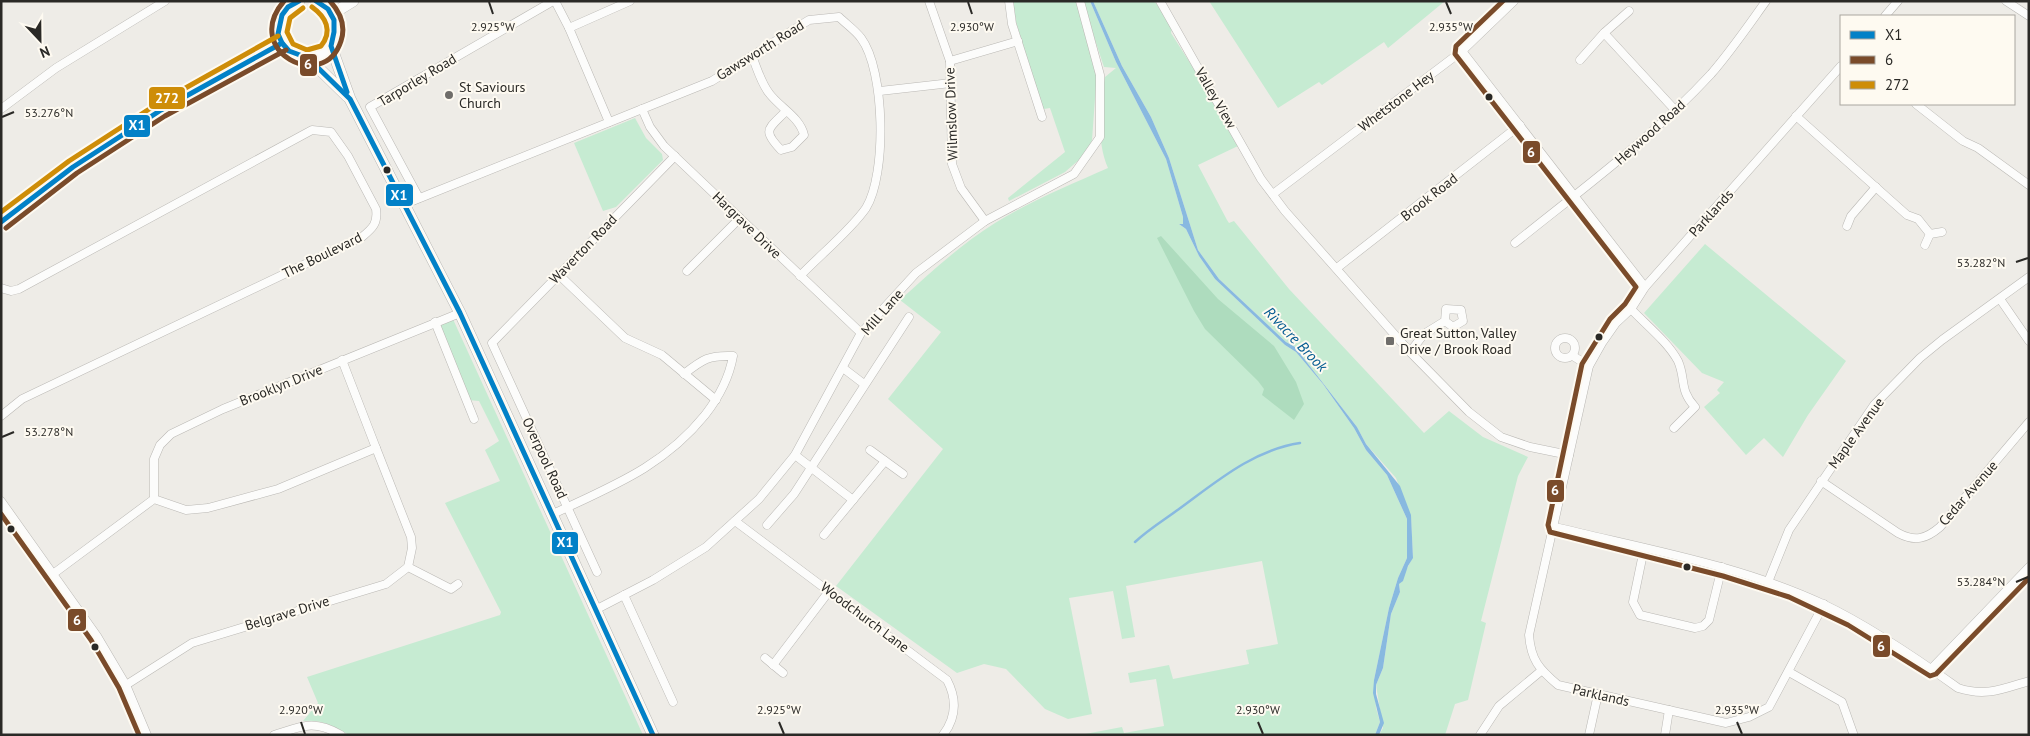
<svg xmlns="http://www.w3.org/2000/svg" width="2030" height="736" viewBox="0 0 2030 736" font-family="'PT Sans',sans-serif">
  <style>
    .green { fill: #c6ebd2 }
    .forest { fill: #aedcbe }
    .water { fill: #88b9e0 }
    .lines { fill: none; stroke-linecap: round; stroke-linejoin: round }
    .stream { stroke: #88b9e0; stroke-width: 2.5 }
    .street-casing { stroke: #bab8b4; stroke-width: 9 }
    .secondary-casing { stroke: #bab8b4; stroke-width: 12 }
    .street { stroke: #fcfcfb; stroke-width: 8 }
    .secondary { stroke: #fcfcfb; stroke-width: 11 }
    .bus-1-casing { stroke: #fefaf1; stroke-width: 9 }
    .bus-2-casing { stroke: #fefaf1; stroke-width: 9 }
    .bus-3-casing { stroke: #fefaf1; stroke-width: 9 }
    .bus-1 { stroke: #0281c7; stroke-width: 5 }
    .bus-2 { stroke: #7a4b2a; stroke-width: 5 }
    .bus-3 { stroke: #ce8d08; stroke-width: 5 }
    .ticks { fill: none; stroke: #2a2926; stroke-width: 2 }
    .poi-dot { fill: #6f6d6a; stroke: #fefaf1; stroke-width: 2 }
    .bus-dot { fill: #2a2926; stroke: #fefaf1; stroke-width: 2 }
    .labels { text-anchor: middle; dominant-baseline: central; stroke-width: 4; stroke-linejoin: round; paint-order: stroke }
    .street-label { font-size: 14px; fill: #2a2926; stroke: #fefaf1 }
    .poi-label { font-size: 14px; fill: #2a2926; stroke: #fefaf1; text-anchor: start }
    .water-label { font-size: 15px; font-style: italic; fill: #065c92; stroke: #fefaf1 }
    .ticks-label { font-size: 12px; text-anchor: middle; fill: #2a2926; stroke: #fefaf1; stroke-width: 4; stroke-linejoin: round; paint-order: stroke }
    .line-badge { stroke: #fefaf1; stroke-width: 2 }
    .badge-label { font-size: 14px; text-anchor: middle; font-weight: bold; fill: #fff }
  </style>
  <rect width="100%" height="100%" fill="#eeece7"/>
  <g class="green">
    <path d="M1013,1H1076L1097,71L1092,140L1088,152L1065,172L1009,201L1008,198L1065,152L1050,108L1044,109L1041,105L1016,22Z"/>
    <path d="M1082,1H1090L1116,62L1166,159L1183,217V224H1179L1186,229L1199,256L1215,279L1285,345L1296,352L1323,384L1354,428L1366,450L1387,475L1407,519V558L1398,578L1389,608L1374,680L1376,708L1380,722L1375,735H1080L1122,727L1124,733L1164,726L1156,679L1130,683L1128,673L1169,665L1173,679L1249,664L1246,650L1278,644L1262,561L1126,586L1135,637L1122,639L1113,591L1069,598L1092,714L1068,719L1045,709L1006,669L984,664L957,673L836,586L943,449L888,399L941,332L900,300C930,273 960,245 995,223C1030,201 1070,185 1108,168C1096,141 1100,105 1105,77L1116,68L1104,67Z"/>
    <path d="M1093,1H1152L1156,3L1172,28L1171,33L1211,96V100L1238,146L1198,165L1227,220L1229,223L1234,221L1289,289L1424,433L1449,411L1483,437L1528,457L1518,476L1481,621L1486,623L1468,700L1455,704L1445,735H1379L1383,728L1376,685L1383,668L1391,614L1400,592L1399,584L1413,557L1411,518L1396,478L1366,444L1357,427L1295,347L1286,342L1219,279L1198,250L1169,158L1151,117L1122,66Z"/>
    <path d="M1209,1H1445L1388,48L1384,42L1322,85L1319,82L1278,108Z"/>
    <path d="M635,118L646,138L662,154L663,160L616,207L603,211L574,143Z"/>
    <path d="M1705,244L1846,361L1808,415L1783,457L1764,438L1746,455L1704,407L1720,393L1717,390L1724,382L1702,373L1644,313Z"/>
    <path d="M452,317L643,735H349C334,726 321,719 303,721L318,703L307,677L500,615L501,612L445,503L500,481L485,450L499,441L479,401L468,400L436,323Z"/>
  </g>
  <path class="forest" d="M1161,236L1218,299L1274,346L1296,382L1304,404L1294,420L1262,395L1264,389L1258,381L1205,329L1194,311L1157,238Z"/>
  <path class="water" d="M1090,1H1093L1122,66L1151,117L1169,158L1198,250L1219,279L1286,342L1295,347L1357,427L1366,444L1400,486L1411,515L1413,558L1408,566L1403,581L1399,584L1400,592L1391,614L1383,668L1376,685V694L1384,723L1379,735H1375L1380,722L1373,693L1374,680L1389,608L1398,578L1407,558V519L1387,475L1366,450L1354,428L1323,384L1296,352L1285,345L1215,279L1199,256L1186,229L1179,224H1183V217L1166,159L1116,62Z"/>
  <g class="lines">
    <path class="stream" d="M1135,542C1149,529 1164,520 1179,509C1216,482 1253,450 1300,443"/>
    <defs>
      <g id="street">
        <path d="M555,1L569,28L609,122"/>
        <path d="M929,1L950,61L952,164L961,188L985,221"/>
        <path d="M1009,1L1012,24L1042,117"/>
        <path d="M1160,1L1261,179L1285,211L1410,352L1469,412L1501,437L1530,447L1569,455"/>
        <path d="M2006,1L2029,16"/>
        <path d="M1885,16L1898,1"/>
        <path d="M569,28L630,1"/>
        <path d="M1604,33L1629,11"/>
        <path d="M1462,51L1645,287"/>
        <path d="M752,56C757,68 761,83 769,93C779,107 800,117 804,135L792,147L781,150C761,129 769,129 786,111"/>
        <path d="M1580,60L1604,33L1675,110"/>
        <path d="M950,61L1018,41"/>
        <path d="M880,91L951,83"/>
        <path d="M1916,104L1963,141L1978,148L2029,185"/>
        <path d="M1,109L56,68L165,1"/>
        <path d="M642,109L650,127L664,146L861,333"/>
        <path d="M1796,116L1907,215L1918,219L1930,234L1942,232"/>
        <path d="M1273,194L1462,51L1514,1"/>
        <path d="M419,198L370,107L553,1"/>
        <path d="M405,204L712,81L809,20L839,17C846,24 855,30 861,38C885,70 887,174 866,208C851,230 819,256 800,276"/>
        <path d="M1847,226L1851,216L1876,187"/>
        <path d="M1515,243C1582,189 1652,138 1711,74C1731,51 1748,26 1766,1"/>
        <path d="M1925,245L1930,234"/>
        <path d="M1337,268L1520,125"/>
        <path d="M687,271L740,218"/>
        <path d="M558,274L625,338L662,355L716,400"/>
        <path d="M1,288L11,291L19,289L312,130L331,132L348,156L376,209C378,223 373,228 362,237L22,399L1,416"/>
        <path d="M2000,299L2029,341"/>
        <path d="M1631,309C1646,325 1668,342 1678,361C1686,379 1679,390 1695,407L1674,428"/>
        <path d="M435,322L474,419"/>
        <circle cx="1565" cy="348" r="10"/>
        <path d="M1410,352L1424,334L1445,321L1446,309L1461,310L1463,321L1453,327L1445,321"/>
        <path d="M1573,356L1589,366"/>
        <path d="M843,368L864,384"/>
        <path d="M376,448L411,537L412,548L408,567"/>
        <path d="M870,450L903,474"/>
        <path d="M795,455L853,500"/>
        <path d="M1821,481L1898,533C1915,542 1926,539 1940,527L2029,422"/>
        <path d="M154,499V459L160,445L171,434L223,409L460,313"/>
        <path d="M1,501L97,636L126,685L147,735"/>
        <path d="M553,514C612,486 663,467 705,415C719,397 729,379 733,356C709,355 703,359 684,374"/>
        <path d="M735,521L947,680C957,699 956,718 943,735"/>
        <path d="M767,525L794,494L909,317"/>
        <path d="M1555,527C1645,549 1739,565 1823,604C1867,625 1919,660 1958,688C1986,697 2002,689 2029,681"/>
        <path d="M824,535L885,461"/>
        <path d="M1644,549L1633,602L1640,615L1695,628L1703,626L1709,620L1722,567"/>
        <path d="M597,572L492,343L675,156"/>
        <path d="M53,574L154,499L186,510L208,508L278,489L376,448L342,360"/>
        <path d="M1768,582L1789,530L1874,405L1920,358L1942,340L2029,277"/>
        <path d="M624,595L673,702"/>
        <path d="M1824,604L1769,707L1749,717L1726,723L1558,685C1539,669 1531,660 1529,635L1589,366L1602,343L1616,323L1631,309L1645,287L1841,66"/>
        <path d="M597,609L653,580L706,547L759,499L795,455L861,333L916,273L985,221L1074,174L1100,137V75L1080,1"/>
        <path d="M765,658L783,673"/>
        <path d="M773,665L830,590"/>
        <path d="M1931,669L2029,567"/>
        <path d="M1789,672L1842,702L1853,733"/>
        <path d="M126,685L192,643L386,584L408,567L451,589L458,584"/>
        <path d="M274,735C302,726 314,719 341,735"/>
        <path d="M1480,735L1499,706L1541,671"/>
        <path d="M1589,735L1598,694"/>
        <path d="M1665,735L1669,710"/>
      </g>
      <g id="secondary">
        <path d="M299,1C269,11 274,56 307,58C340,59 346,14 316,1"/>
        <path d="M332,14L353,1"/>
        <path d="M331,46L350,99L460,313L653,735"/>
        <path d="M308,58L347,96"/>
        <path d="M1,222L73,167L161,110L282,43"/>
      </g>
    </defs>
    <use href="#street" class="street-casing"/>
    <use href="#secondary" class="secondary-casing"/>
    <use href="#street" class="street"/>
    <use href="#secondary" class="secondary"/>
    <defs>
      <g id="bus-1">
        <path d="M299,1L288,7L282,15L278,34L282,43L289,51L308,58L350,99L460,313L653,735"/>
        <path d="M316,1L328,9L334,20V32L331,46L347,92"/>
        <path d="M1,222L73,167L161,110L282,43"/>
      </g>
      <g id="bus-2">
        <path d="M284,1C241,51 324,94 341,41C346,26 340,12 330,1"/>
        <path d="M1503,1L1456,46L1455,54L1636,287L1625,304L1610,319L1582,364L1548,525L1550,532L1723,576L1789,597L1848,625L1930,676L1936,674L2029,578"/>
        <path d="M6,228L77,173L165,116L286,50"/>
        <path d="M1,514L91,640L119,688L139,735"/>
      </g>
      <g id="bus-3">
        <path d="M303,8L290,18L287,32L293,44L307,50L321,46C333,31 326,17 312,7"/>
        <path d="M1,212L69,161L157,104L278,36"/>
      </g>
    </defs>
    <use href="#bus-1" class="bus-1-casing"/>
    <use href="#bus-2" class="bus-2-casing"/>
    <use href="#bus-3" class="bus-3-casing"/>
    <use href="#bus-1" class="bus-1"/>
    <use href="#bus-2" class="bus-2"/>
    <use href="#bus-3" class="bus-3"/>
  </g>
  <path class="ticks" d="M489,2L493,14M968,2L972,14M1446,2L1451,14M2,117L14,112M2016,262L2028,258M2,437L14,432M2016,582L2028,577M301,722L305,734M779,722L784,734M1258,722L1263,734M1737,722L1742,734"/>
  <g class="poi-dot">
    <circle cx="449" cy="95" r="5"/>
    <rect x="1385" y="336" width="10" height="10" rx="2.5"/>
  </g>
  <g class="bus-dot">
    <circle cx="1489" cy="97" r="4.5"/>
    <circle cx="387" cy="170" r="4.5"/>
    <circle cx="1599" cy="337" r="4.5"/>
    <circle cx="11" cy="529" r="4.5"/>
    <circle cx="1687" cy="567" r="4.5"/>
    <circle cx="95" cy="647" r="4.5"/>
  </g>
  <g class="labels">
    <g class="street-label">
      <text transform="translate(760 50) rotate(-32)">Gawsworth Road</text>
      <text transform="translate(417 80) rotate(-31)">Tarporley Road</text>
      <text transform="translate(1216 98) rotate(60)">Valley View</text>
      <text transform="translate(1396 101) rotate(-37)">Whetstone Hey</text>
      <text transform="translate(951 114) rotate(-92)">Wilmslow Drive</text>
      <text transform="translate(1650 132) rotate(-42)">Heywood Road</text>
      <text transform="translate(1429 197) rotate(-38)">Brook Road</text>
      <text transform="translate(1711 213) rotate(-48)">Parklands</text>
      <text transform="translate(747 225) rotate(44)">Hargrave Drive</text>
      <text transform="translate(583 249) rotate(-46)">Waverton Road</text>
      <text transform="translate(322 255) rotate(-26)">The Boulevard</text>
      <text transform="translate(882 312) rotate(-49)">Mill Lane</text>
      <text transform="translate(281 385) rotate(-22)">Brooklyn Drive</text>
      <text transform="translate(1856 433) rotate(-54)">Maple Avenue</text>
      <text transform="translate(545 458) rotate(65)">Overpool Road</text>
      <text transform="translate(1968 493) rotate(-49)">Cedar Avenue</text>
      <text transform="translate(287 613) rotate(-17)">Belgrave Drive</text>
      <text transform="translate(865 617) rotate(37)">Woodchurch Lane</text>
      <text transform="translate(1601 695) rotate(13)">Parklands</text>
    </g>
    <g class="poi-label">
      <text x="459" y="87">St Saviours<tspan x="459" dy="16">Church</tspan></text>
      <text x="1400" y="333">Great Sutton, Valley<tspan x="1400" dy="16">Drive / Brook Road</tspan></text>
    </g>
    <g class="water-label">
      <text transform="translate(1296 339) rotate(46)">Rivacre Brook</text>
    </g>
  </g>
  <g class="ticks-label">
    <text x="972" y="31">2.930°W</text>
    <text x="1451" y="31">2.935°W</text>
    <text x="493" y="31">2.925°W</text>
    <text x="49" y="117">53.276°N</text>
    <text x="1981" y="267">53.282°N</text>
    <text x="49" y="436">53.278°N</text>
    <text x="1981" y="586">53.284°N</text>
    <text x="301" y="714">2.920°W</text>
    <text x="779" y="714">2.925°W</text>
    <text x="1258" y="714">2.930°W</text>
    <text x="1737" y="714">2.935°W</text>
  </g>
  <g class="line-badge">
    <rect x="299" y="53" width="19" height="24" rx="5" fill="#7a4b2a"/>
    <rect x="148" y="86" width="38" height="24" rx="5" fill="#ce8d08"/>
    <rect x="123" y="114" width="28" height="24" rx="5" fill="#0281c7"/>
    <rect x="1522" y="140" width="19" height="24" rx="5" fill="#7a4b2a"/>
    <rect x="385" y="183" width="29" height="24" rx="5" fill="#0281c7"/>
    <rect x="1546" y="479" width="19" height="24" rx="5" fill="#7a4b2a"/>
    <rect x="551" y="531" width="28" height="24" rx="5" fill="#0281c7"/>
    <rect x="67" y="608" width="20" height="24" rx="5" fill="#7a4b2a"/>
    <rect x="1872" y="634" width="19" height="24" rx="5" fill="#7a4b2a"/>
  </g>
  <g class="badge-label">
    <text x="308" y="69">6</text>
    <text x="167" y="103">272</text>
    <text x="137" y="130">X1</text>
    <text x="1531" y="157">6</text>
    <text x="399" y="200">X1</text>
    <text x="1555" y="495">6</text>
    <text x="565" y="547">X1</text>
    <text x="77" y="625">6</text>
    <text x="1881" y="651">6</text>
  </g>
  <rect width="2030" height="736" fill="none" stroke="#2a2926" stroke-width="5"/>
  <rect x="1840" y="15" width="175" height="90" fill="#fefaf1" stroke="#a9a6a0"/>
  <rect x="1850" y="31" width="25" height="8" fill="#0281c7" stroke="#a9a6a0"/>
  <text x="1885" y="40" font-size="15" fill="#2a2926">X1</text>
  <rect x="1850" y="56" width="25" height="8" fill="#7a4b2a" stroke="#a9a6a0"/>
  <text x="1885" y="65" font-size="15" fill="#2a2926">6</text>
  <rect x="1850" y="81" width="25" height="8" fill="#ce8d08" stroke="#a9a6a0"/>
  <text x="1885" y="90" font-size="15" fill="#2a2926">272</text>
  <g transform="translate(40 40) rotate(158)" stroke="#fefaf1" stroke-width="4" paint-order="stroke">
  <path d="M0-4L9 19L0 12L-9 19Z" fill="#2a2926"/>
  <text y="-8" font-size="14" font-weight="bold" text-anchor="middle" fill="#2a2926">N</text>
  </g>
</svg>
